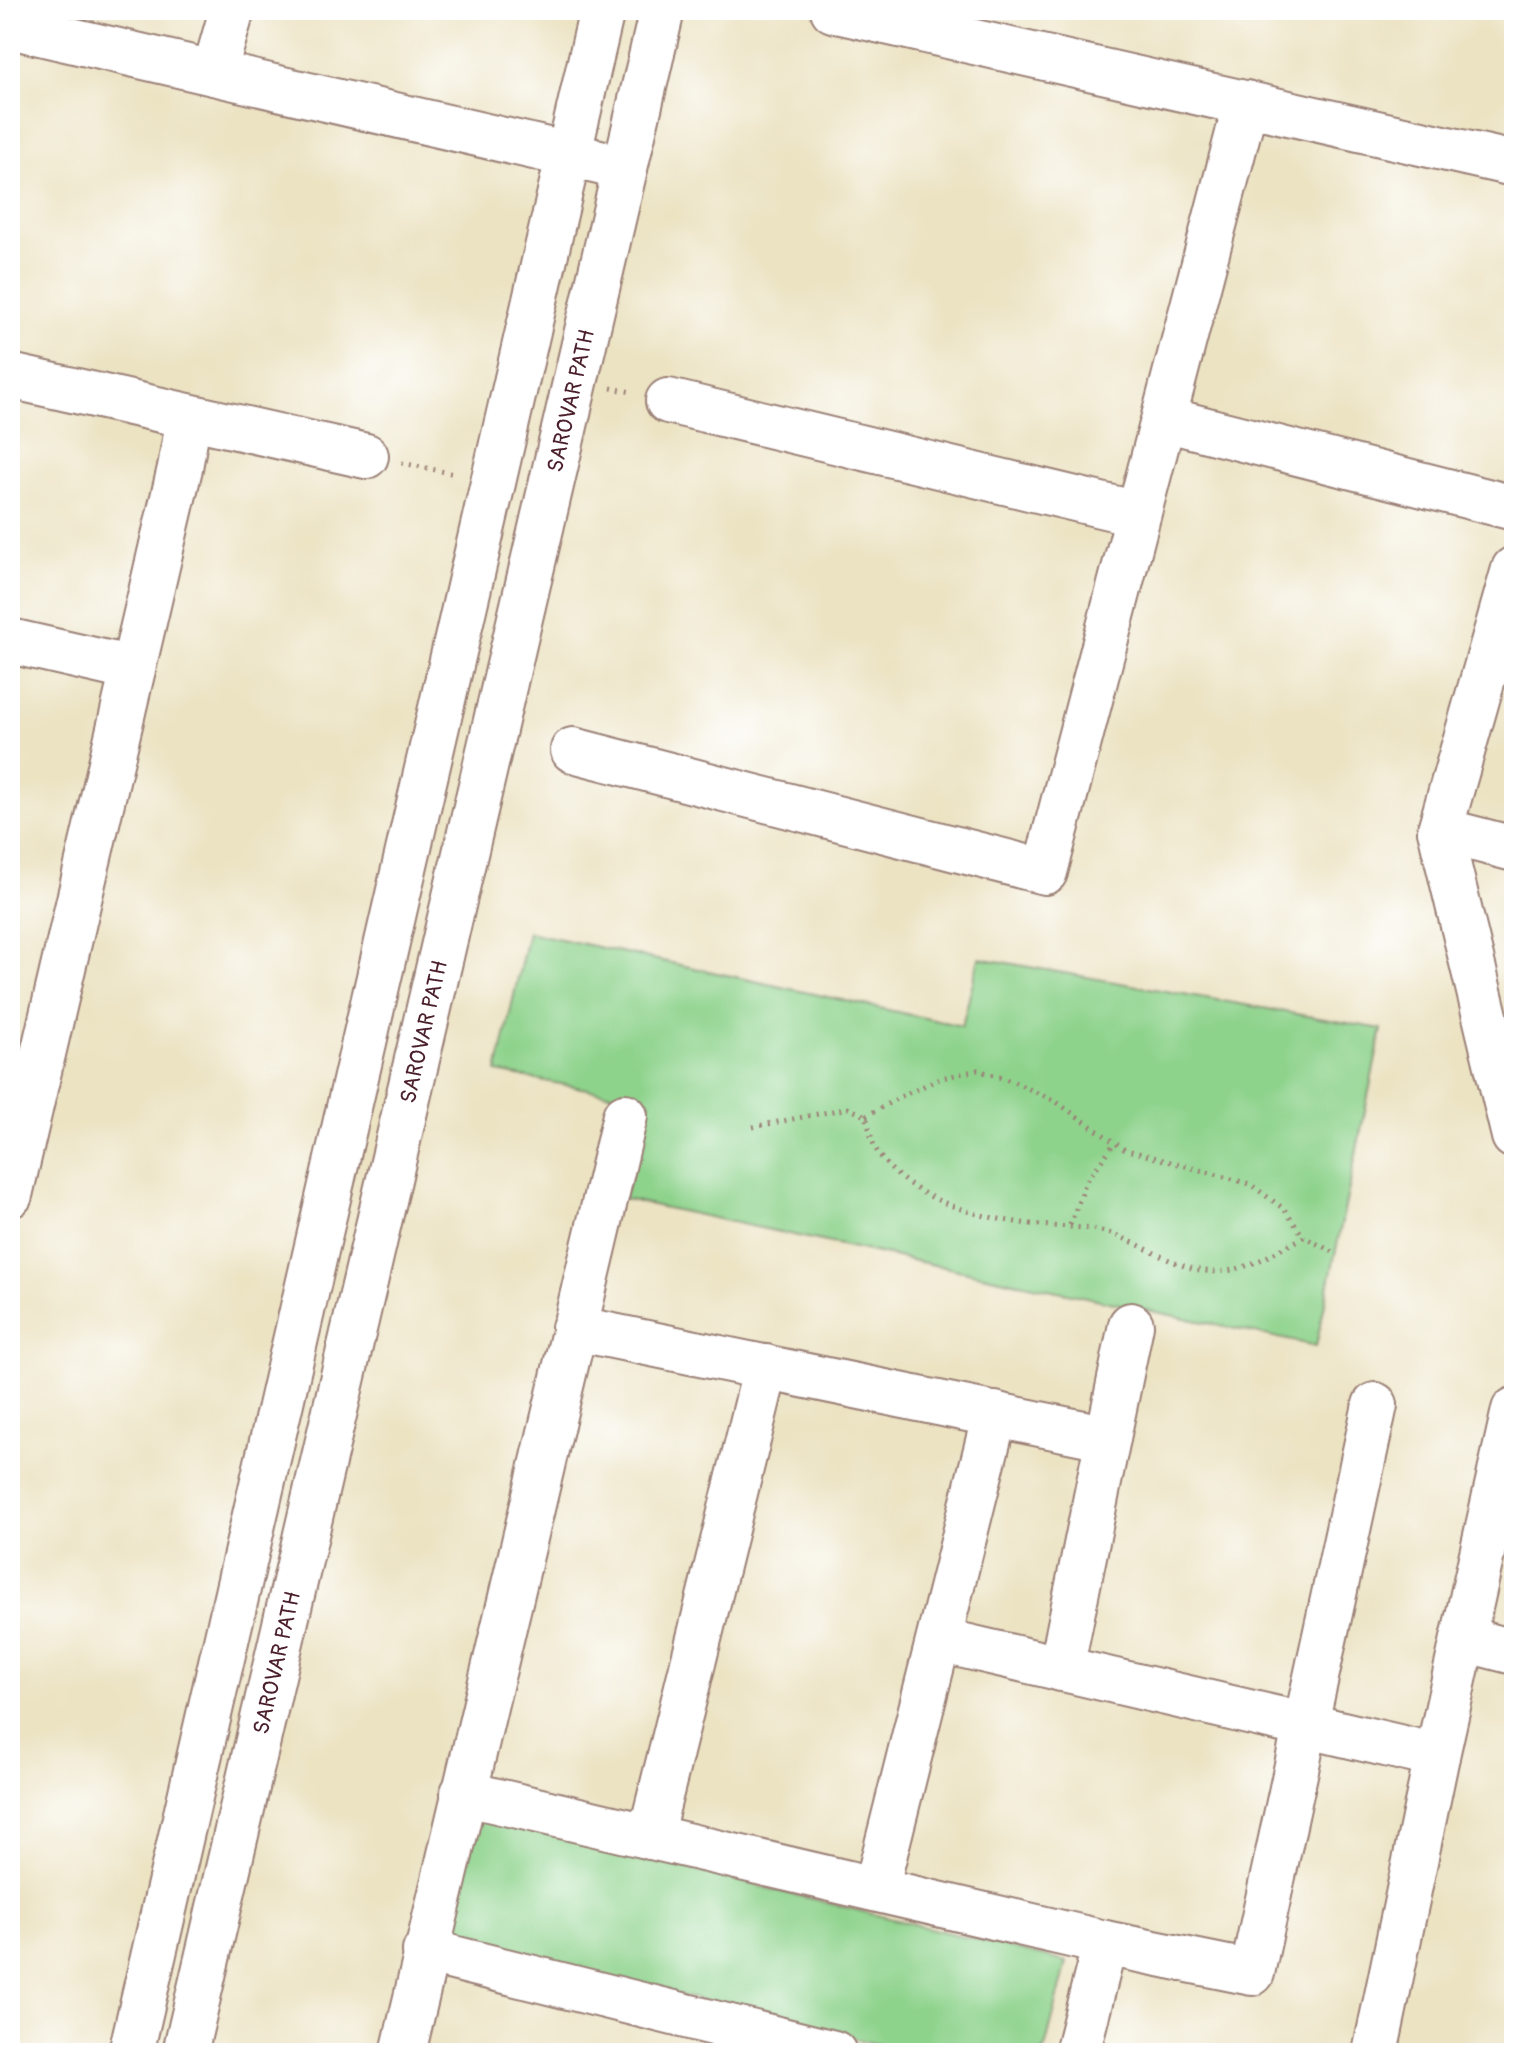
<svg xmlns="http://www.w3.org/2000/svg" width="1524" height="2063" viewBox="0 0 1524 2063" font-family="Pangolin,sans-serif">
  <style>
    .green { fill: #8ed38c; stroke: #6c795c; stroke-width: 2 }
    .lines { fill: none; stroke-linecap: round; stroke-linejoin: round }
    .minor-casing { stroke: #9b8177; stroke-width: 48 }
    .major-casing { stroke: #9b8177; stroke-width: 48 }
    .path { stroke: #9b8177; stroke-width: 5; stroke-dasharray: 2 6; stroke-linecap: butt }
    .minor { stroke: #fff; stroke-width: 44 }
    .major { stroke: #fff; stroke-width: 44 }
    .labels { text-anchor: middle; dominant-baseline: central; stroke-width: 6; stroke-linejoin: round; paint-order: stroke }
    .street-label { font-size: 22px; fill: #4a1f2b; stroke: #fff }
  </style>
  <rect width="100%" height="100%" fill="#fff"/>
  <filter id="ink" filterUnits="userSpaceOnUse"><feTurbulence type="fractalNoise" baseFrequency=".0125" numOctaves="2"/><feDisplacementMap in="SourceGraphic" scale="16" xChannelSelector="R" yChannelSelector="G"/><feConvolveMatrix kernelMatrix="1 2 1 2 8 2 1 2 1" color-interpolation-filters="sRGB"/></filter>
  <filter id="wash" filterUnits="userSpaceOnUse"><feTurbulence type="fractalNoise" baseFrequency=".006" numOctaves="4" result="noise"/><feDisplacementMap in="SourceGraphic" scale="32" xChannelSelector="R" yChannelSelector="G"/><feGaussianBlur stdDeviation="1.8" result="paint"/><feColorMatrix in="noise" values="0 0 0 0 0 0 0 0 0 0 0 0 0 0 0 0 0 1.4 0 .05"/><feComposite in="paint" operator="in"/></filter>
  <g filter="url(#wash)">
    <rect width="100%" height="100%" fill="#ece3c3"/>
    <g class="green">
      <path d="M528,932L962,1026L979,958L1382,1029L1316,1346L624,1199L650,1101L497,1072Z"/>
      <path d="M479,1817L1067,1962L1044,2053H913L448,1938Z"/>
    </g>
  </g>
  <g filter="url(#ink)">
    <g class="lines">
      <defs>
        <g id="minor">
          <path d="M833,10L1514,164"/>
          <path d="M10,26L625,168"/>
          <path d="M214,73L232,10"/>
          <path d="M10,376L366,456"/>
          <path d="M668,401L1138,514"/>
          <path d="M1164,419L1514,508"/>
          <path d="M1514,569L1440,830L1514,1136"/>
          <path d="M10,641L133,669"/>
          <path d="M573,750L1045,872L1246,103"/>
          <path d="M1440,830L1514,849"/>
          <path d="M10,1195L180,468L189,417"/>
          <path d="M574,1328L1108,1438"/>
          <path d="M1463,1639L1514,1652"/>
          <path d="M939,1640L1437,1756"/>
          <path d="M1061,1669L1131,1325"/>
          <path d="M463,1793L1105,1943L1252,1973L1375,1405"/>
          <path d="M650,1837L766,1367"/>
          <path d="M876,1889L995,1414"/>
          <path d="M425,1951L834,2053"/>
          <path d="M403,2053L625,1116"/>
          <path d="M1077,2053L1105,1943"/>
          <path d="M1375,2053L1437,1756L1514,1410"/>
        </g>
        <g id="major">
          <path d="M131,2053L602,10"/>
          <path d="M185,2053L662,10"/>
        </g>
      </defs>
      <use href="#minor" class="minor-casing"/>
      <use href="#major" class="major-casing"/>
      <g class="path">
        <path d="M611,388L632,392"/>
        <path d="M402,463L455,474"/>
        <path d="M866,1116L900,1097L941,1078L978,1070L1014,1082L1055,1101L1124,1149L1250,1184L1284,1209L1304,1237"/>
        <path d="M753,1127L848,1108L866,1116C869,1127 871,1141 877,1151C908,1203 993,1222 1051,1226C1070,1227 1086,1227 1105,1232C1145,1242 1182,1277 1226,1271C1252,1268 1280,1249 1304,1237L1335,1253"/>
        <path d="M1070,1225L1086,1182L1115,1142"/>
      </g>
      <use href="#minor" class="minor"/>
      <use href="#major" class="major"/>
    </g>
  </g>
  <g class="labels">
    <g class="street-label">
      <text transform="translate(571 401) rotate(-77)">SAROVAR PATH</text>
      <text transform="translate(424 1032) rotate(-77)">SAROVAR PATH</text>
      <text transform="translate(277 1663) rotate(-77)">SAROVAR PATH</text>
    </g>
  </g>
  <rect width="1524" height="2063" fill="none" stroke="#fff" stroke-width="40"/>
</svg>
